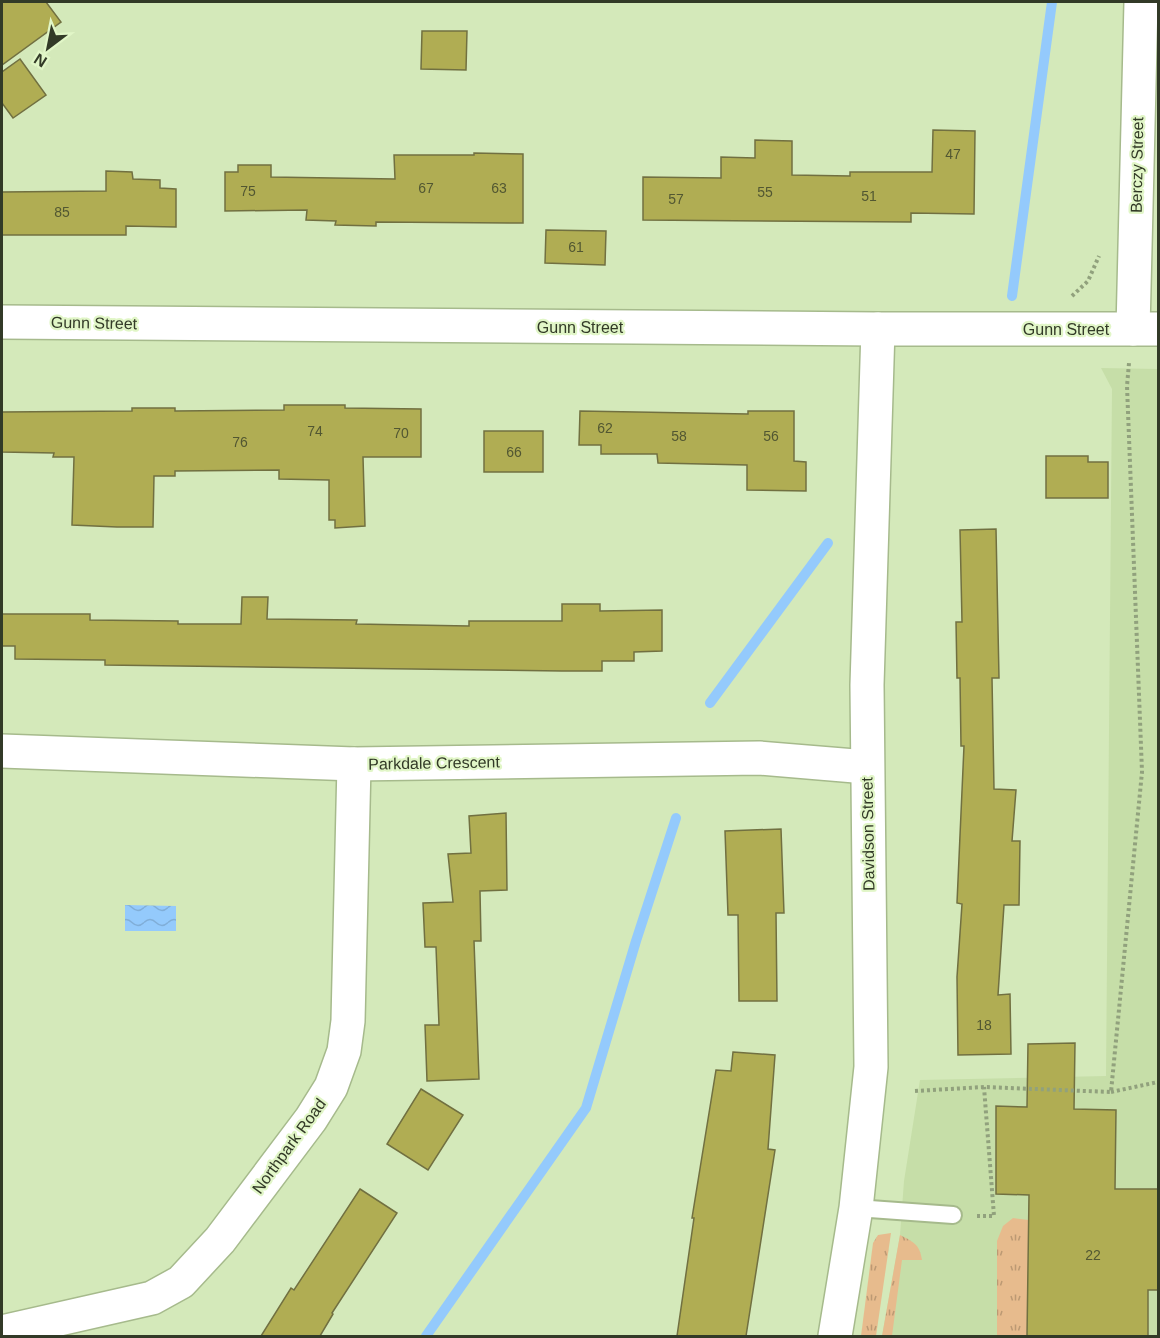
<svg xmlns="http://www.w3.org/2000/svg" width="1160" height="1338" viewBox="0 0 1160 1338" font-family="Helvetica,sans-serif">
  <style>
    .built { fill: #c6dea8 }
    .grass { fill: url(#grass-tufts) }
    .water { fill: url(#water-waves) }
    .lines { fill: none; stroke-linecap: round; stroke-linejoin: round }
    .stream { stroke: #94cafc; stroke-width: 10 }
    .building { fill: #b0ad53; stroke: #717041; stroke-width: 1.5 }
    .service-casing { stroke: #a6ba8c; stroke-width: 20 }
    .minor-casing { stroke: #a6ba8c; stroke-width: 36 }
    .path { stroke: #91a17d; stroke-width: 4; stroke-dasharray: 3 3; stroke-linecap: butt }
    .service { stroke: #fff; stroke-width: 16 }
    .minor { stroke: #fff; stroke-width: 33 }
    .labels { text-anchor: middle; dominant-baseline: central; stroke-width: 4.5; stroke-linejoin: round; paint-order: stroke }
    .number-label { font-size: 14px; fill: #525732 }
    .street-label { font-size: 16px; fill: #323a27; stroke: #e1f6c7 }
  </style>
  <defs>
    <pattern id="grass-tufts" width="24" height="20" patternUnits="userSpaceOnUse" patternTransform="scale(1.5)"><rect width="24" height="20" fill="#e7bb8d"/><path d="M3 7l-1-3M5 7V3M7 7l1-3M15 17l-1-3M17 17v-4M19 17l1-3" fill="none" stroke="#bc9973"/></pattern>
    <pattern id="water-waves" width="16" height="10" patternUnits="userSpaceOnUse" patternTransform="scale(1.5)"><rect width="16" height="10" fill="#94cafc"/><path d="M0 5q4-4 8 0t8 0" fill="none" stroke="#80aed8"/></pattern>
  </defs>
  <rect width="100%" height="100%" fill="#d4e9ba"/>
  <path class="built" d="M1101,368L1158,369V1336H882L900,1235L904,1181L920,1080L1106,1076L1112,389Z"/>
  <g class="grass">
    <path d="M1013,1218L1029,1220L1027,1336H997V1241L1003,1226Z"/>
    <path d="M891,1233L876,1336H861L873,1243L878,1235Z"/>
    <path d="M900,1235C914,1242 920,1245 922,1260H902L892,1336H882Z"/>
  </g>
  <path class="water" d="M125,905L176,906V931H125Z"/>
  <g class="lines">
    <g class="stream">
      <path d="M1012,296L1052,2"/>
      <path d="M710,703L828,543"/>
      <path d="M426,1336L586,1108L636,941L676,818"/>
    </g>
  </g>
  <g class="building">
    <path d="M2,2H46L61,22L2,65Z"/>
    <path d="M422,31H467L466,70L421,69Z"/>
    <path d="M20,59L46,95L13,118L2,103V72Z"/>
    <path d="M933,130L975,131L974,214L911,213V222L643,220V177L721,178V157L755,158V140L792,141V175L850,176V172H932Z"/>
    <path d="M474,153L523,154V223L376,222V226L335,225L336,221L306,220L307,210L225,211V172H238V165H271V177L395,179L394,155H474Z"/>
    <path d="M106,171L132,172L133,179L160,180V188L176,189V227L126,226V235H2V192L106,191Z"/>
    <path d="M546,230L606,231L605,265L545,263Z"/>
    <path d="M284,405H345V408L421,409V457H363L365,526L335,528V520H329V480L279,479V470L175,471V476H154L153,527H117L72,525L74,457H53L54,453L2,452V412L132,411V408H175V411L284,410Z"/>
    <path d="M580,411L748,414V411H794V461L806,462V491L747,490V465L658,463L657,454H601V445H579Z"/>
    <rect x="484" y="431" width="59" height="41"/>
    <path d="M1046,456H1088V462H1108V498H1046Z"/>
    <path d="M996,529L999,678H992L994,789L1016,790L1012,841H1020L1019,905H1004L998,995L1010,994L1011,1054L958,1055L957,977L962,904L957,903L964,746H961L960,678H957L956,622H962L960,530Z"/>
    <path d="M242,597H268L267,619L357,620L356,624L469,626V621H562V604H600V611L662,610V651L634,652V661H602V671H562L105,665V660L15,659V646H2V614H90V620L178,621V624H241Z"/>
    <path d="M506,813L507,890L480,891L481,941H474L479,1079L427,1081L425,1025H439L436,947H425L423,903L453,902L448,854L471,853L469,816Z"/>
    <path d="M781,829L784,913H776L777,1001H739L738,915H728L725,831Z"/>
    <path d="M1075,1043L1074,1109L1116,1110L1115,1189H1158V1290H1148V1336H1027L1029,1195L996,1194V1106L1027,1107L1028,1044Z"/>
    <path d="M733,1052L775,1055L768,1149L775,1150L746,1336H677L694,1218H692L716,1070L731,1071Z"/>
    <path d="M421,1089L463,1115L428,1170L387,1144Z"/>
    <path d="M360,1189L397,1213L332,1313L333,1314L320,1336H261L291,1288L294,1290Z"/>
  </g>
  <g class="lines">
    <defs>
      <path id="service" d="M856,1208L953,1215"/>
      <g id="minor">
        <path d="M2,322L878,329H1158"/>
        <path d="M1133,329L1141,2"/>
        <path d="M2,751L354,764L759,758L867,767"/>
        <path d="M2,1332L152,1298L181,1282L220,1240L311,1119L331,1087L344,1051L348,1021L354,764"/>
        <path d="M835,1336L856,1208L871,1067L867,685L878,329"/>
      </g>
    </defs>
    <use href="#service" class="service-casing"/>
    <use href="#minor" class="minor-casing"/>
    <g class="path">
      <path d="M1072,296L1088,281L1099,256"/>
      <path d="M915,1091L984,1087L1111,1092L1142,772L1127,386L1129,363"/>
      <path d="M1111,1092L1158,1082"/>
      <path d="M977,1216H994L984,1087"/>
    </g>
    <use href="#service" class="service"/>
    <use href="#minor" class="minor"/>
  </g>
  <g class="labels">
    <g class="number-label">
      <text x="953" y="154">47</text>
      <text x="426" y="188">67</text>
      <text x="499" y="188">63</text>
      <text x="248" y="191">75</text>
      <text x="765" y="192">55</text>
      <text x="869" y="196">51</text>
      <text x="676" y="199">57</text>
      <text x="62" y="212">85</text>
      <text x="576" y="247">61</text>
      <text x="605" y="428">62</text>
      <text x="315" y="431">74</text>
      <text x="401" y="433">70</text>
      <text x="679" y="436">58</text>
      <text x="771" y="436">56</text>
      <text x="240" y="442">76</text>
      <text x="514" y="452">66</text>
      <text x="984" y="1025">18</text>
      <text x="1093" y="1255">22</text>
    </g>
    <g class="street-label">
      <text transform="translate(1137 165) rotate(-89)">Berczy Street</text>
      <text transform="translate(94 323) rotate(1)">Gunn Street</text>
      <text x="580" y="327">Gunn Street</text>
      <text x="1066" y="329">Gunn Street</text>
      <text transform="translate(434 763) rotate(-1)">Parkdale Crescent</text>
      <text transform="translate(868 834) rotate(-91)">Davidson Street</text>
      <text transform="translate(289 1146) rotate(-54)">Northpark Road</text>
    </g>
  </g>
  <rect width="1160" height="1338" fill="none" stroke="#323a27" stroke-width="6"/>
  <g transform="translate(48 48) rotate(212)" stroke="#e1f6c7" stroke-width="4.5" paint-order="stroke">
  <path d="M0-4.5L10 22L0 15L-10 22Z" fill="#323a27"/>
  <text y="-9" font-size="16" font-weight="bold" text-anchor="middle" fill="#323a27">N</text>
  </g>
</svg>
